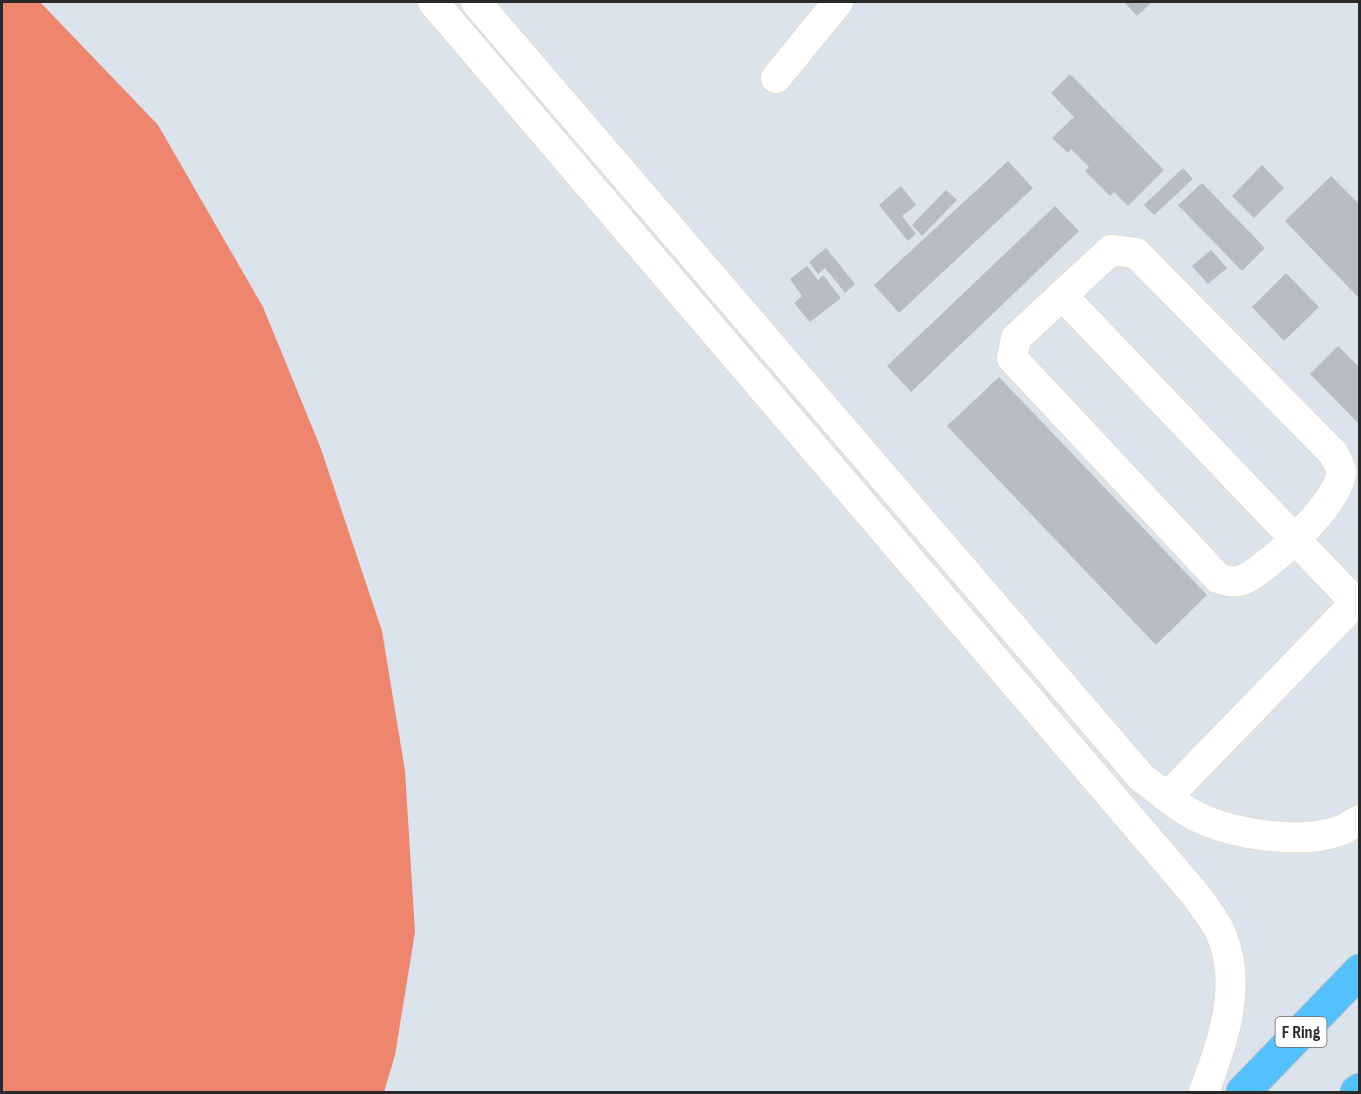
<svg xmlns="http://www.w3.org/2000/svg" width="1361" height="1094" viewBox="0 0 1361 1094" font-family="'Sofia Sans Condensed',sans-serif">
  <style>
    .water { fill: #ee856d }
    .building { fill: #b8bcc4 }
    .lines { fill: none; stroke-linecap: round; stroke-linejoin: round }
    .minor-casing { stroke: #e2ddd0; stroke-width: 32 }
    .highway-casing { stroke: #c3c3c3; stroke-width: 35 }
    .minor { stroke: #fff; stroke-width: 30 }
    .highway { stroke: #53c1fe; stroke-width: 33 }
    .labels { text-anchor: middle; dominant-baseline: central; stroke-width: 6; stroke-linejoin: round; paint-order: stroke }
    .shield { fill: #fff; stroke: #696969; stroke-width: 1.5 }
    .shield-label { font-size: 18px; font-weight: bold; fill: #292929 }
  </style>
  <rect width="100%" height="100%" fill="#dbe3ec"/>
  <path class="water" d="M2,2H40L158,125L263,307L321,449L382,631L405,771L415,932L395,1055L384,1092H2Z"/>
  <g class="building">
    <path d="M1124,2H1152L1137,16Z"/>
    <path d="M1070,74L1164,170L1128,206L1114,192L1110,196L1085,171L1089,167L1071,149L1068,153L1052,138L1074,117L1051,93Z"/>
    <path d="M1008,161L1033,188L899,313L874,285Z"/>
    <path d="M1262,165L1284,188L1254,218L1232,196Z"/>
    <path d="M1183,168L1193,179L1154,215L1144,205Z"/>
    <path d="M1331,176L1360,205V299L1285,221Z"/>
    <path d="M1202,183L1265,248L1242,271L1178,205Z"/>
    <path d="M901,186L916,205L902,216L916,234L908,241L879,205Z"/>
    <path d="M946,190L957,200L922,236L912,225Z"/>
    <path d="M1055,206L1079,231L911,392L887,366Z"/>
    <path d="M826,248L855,284L845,293L825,268L818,274L809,262Z"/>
    <path d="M1211,250L1227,268L1208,284L1192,266Z"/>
    <path d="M807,266L818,280L823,275L841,298L810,322L794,303L802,296L790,279Z"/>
    <path d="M1286,273L1319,307L1284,341L1252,307Z"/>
    <path d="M1338,346L1360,368V425L1310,374Z"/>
    <path d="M999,377L1207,595L1156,645L947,426Z"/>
  </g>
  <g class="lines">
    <defs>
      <g id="minor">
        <path d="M433,2L1195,894C1204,907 1216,921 1222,936C1243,988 1222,1043 1204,1092"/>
        <path d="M476,2L1141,777C1157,789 1173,803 1190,813C1227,834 1298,845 1339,831C1346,829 1353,823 1360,820"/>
        <path d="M776,78L838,2"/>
        <path d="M1111,250L1136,253L1333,453C1335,457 1340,464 1341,470C1344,499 1270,566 1245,579C1237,583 1226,581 1218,578L1012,358L1016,338Z"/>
        <path d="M1062,295L1356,603"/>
        <path d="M1167,797L1360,598"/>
      </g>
      <g id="highway">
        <path d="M1243,1092L1360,971"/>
        <path d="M1357,1092L1360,1090"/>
      </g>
    </defs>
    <use href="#minor" class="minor-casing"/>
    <use href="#highway" class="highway-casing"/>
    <use href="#minor" class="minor"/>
    <use href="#highway" class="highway"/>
  </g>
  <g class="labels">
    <rect class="shield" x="1275.5" y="1017" width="51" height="30" rx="4.5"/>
    <g class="shield-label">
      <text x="1301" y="1032">F Ring</text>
    </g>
  </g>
  <rect width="1361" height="1094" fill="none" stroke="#292929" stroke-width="6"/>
</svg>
